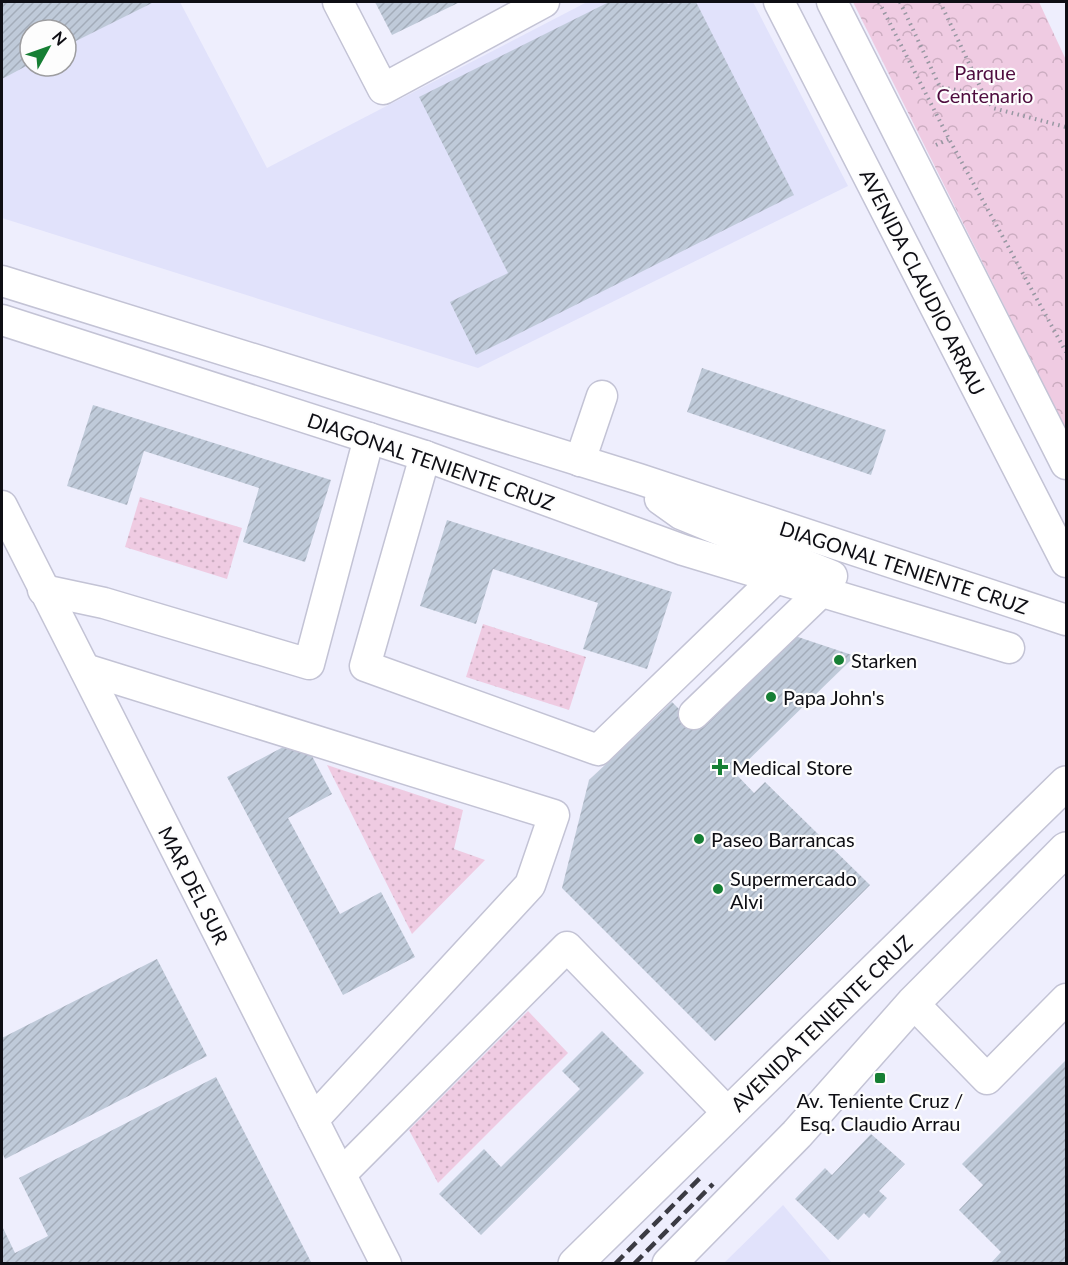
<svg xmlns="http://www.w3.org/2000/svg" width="1068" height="1265" viewBox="0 0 1068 1265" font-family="Lato,sans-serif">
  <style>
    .built { fill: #e1e2fb; fill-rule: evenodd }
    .grass { fill: url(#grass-dots) }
    .park { fill: url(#park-crowns) }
    .building { fill: url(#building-hatch) }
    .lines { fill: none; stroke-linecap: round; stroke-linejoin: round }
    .minor-casing { stroke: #c3c3d5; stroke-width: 33 }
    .major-casing { stroke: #c3c3d5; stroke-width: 36 }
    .path { stroke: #9797a2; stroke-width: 4; stroke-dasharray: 1.5 4.5; stroke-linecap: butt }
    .minor { stroke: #fff; stroke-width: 30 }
    .major { stroke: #fff; stroke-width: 33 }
    .rail { stroke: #3b3b43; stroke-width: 4.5; stroke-dasharray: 12 6; stroke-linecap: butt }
    .poi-dot { fill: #167f34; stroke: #fdfdfd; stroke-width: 2 }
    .labels { text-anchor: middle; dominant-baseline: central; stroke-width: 4.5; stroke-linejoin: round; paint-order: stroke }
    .park-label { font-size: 20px; fill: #4f0d3f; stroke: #fdfdfd }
    .street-label { font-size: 20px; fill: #0e0e14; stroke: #fdfdfd }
    .poi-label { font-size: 20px; fill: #0e0e14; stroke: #fdfdfd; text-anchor: start }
  </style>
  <defs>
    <pattern id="grass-dots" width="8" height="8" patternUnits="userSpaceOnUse" patternTransform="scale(1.5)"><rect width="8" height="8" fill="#efcbe2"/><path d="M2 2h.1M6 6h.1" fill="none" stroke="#ccadc1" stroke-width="1.8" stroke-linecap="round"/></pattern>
    <pattern id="park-crowns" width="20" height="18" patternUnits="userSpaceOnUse" patternTransform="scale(1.5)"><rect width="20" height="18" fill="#efcbe2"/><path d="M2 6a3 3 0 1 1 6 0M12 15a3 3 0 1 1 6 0" fill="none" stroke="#ccadc1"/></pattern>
    <pattern id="building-hatch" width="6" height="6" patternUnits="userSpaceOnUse" patternTransform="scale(1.5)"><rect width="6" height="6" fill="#bfcad9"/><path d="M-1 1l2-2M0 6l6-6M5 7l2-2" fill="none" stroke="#a3acb9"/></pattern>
  </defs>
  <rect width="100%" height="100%" fill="#eeeefd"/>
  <g class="built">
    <path d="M2,2H180L267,168L587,2H753L848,186L478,368L2,218ZM30,30H66V66H30Z"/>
    <path d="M783,1205L832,1263H724Z"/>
  </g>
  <g class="grass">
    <path d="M140,497L242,528L227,579L125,547Z"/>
    <path d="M483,624L586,657L569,710L466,677Z"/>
    <path d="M327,765L463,810L454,849L485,860L412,934Z"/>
    <path d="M528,1011L568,1053L438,1183L409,1130Z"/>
  </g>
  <path class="park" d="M853,2H1039L1066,60V430Z"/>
  <g class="building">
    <path d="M5,2H154L66,46V30H30V64L2,79V3Z"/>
    <path d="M375,2H460L392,35Z"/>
    <path d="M609,2H666L668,4L674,2H696L794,195L476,355L450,302L508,273L419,97Z"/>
    <path d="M702,368L886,430L871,475L687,412Z"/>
    <path d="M93,405L331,480L305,562L243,542L259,488L144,451L127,505L67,486Z"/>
    <path d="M447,520L672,592L647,669L583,649L598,603L493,569L476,624L420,606Z"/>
    <path d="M795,636L855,656L735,773L754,793L765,782L870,885L715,1041L562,888L589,780L672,702L698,728Z"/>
    <path d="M302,737L332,794L288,818L340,914L381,892L415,957L343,995L227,777Z"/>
    <path d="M157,959L207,1056L5,1159L2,1152V1038Z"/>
    <path d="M602,1031L644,1073L481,1235L439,1194L484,1149L501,1167L580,1089L562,1071Z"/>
    <path d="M1066,1060V1264H990L1001,1252L959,1210L983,1185L962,1164Z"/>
    <path d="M216,1077L311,1262L2,1264V1226L15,1253L48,1236L19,1178Z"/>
    <path d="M871,1134L905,1164L879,1191L887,1198L869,1218L864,1213L838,1240L795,1199L825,1168L832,1175Z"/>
  </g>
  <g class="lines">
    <defs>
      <g id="minor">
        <path d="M338,2L383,89L544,2"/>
        <path d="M779,2L1066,562"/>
        <path d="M832,2L1066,464"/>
        <path d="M2,281L639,479L1066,620"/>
        <path d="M2,320L425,456L683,550L1009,648"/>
        <path d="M425,456L365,666L598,750L777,577"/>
        <path d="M580,461L602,396"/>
        <path d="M660,499L681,514L832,576"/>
        <path d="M2,506L386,1264"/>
        <path d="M43,590L104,603L309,664L369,438"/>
        <path d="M85,669L554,815L530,885L313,1120"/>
        <path d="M694,714L823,590"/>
        <path d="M913,1003L987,1079L1066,999"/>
        <path d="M341,1174L567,947L728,1113"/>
      </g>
      <g id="major">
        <path d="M575,1264L1066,783"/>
        <path d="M669,1264L797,1134L913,1003L1066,849"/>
      </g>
    </defs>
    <use href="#minor" class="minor-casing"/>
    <use href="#major" class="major-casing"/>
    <g class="path">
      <path d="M879,2L949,139L1066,352"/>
      <path d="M900,2L940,87L984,95"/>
      <path d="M940,2L984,95L993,108L1066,127"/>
      <path d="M936,145L949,139"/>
    </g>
    <use href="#minor" class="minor"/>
    <use href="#major" class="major"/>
    <g class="rail">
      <path d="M615,1264L703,1175"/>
      <path d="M634,1264L713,1184"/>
    </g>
  </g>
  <g class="poi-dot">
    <circle cx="839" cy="660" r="6"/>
    <circle cx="771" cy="697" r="6"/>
    <path d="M717 758h6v6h6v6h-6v6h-6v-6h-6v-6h6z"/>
    <circle cx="699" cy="839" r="6"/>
    <circle cx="718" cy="889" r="6"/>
    <rect x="874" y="1072" width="12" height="12" rx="3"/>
  </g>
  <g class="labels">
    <g class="park-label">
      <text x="985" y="72">Parque<tspan x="985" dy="23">Centenario</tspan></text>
    </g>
    <g class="street-label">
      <text transform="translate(923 282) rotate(63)">AVENIDA CLAUDIO ARRAU</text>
      <text transform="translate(431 461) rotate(19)">DIAGONAL TENIENTE CRUZ</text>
      <text transform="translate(904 567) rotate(18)">DIAGONAL TENIENTE CRUZ</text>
      <text transform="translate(194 885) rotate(63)">MAR DEL SUR</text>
      <text transform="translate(821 1023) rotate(-44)">AVENIDA TENIENTE CRUZ</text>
    </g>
    <g class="poi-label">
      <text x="851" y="660">Starken</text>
      <text x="783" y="697">Papa John's</text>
      <text x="732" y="767">Medical Store</text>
      <text x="711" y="839">Paseo Barrancas</text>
      <text x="730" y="878">Supermercado<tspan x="730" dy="23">Alvi</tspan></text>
      <text x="880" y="1100" text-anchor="middle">Av. Teniente Cruz /<tspan x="880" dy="23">Esq. Claudio Arrau</tspan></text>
    </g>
  </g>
  <rect width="1068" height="1265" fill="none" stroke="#0e0e14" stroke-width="6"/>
  <g transform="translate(48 48) rotate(50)"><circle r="28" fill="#fdfdfd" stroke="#9d9da0" stroke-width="1.5"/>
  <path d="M0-4.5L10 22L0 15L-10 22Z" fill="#167f34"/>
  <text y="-9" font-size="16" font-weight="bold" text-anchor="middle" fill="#0e0e14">N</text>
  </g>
</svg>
